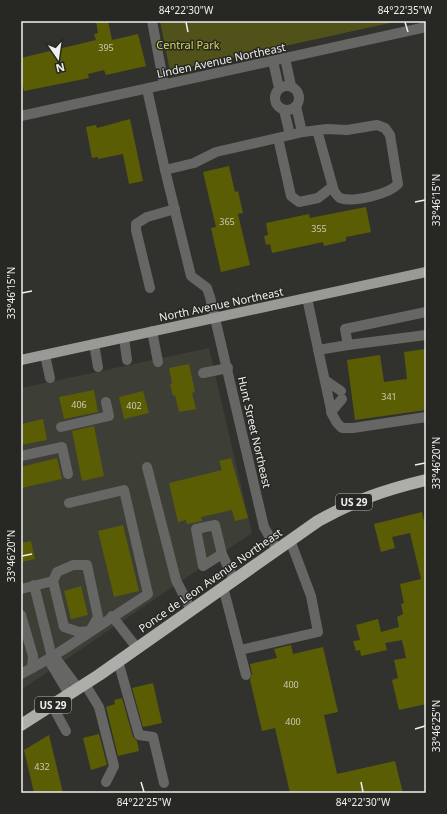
<svg xmlns="http://www.w3.org/2000/svg" width="447" height="814" viewBox="0 0 447 814" font-family="'Noto Sans',sans-serif">
  <style>
    .built { fill: #3d3e35 }
    .green { fill: #505219 }
    .building { fill: #5b5d05 }
    .lines { fill: none; stroke-linecap: round; stroke-linejoin: round }
    .minor { stroke: #666664; stroke-width: 10 }
    .major { stroke: #999996; stroke-width: 10 }
    .highway { stroke: #adaea9; stroke-width: 12 }
    .ticks { fill: none; stroke: #eff0ed; stroke-width: 1.5 }
    .labels { text-anchor: middle; dominant-baseline: central; stroke-width: 3; stroke-linejoin: round; paint-order: stroke }
    .number-label { font-size: 9px; fill: #cacbb3 }
    .shield { fill: #272824; stroke: #b3b4b1; stroke-width: 1 }
    .shield-label { font-size: 10px; font-weight: bold; fill: #eff0ed }
    .park-label { font-size: 11px; fill: #d5d953; stroke: #272824 }
    .street-label { font-size: 11px; fill: #eff0ed; stroke: #272824 }
    .neatline { fill: none; stroke: #eff0ed; stroke-width: 1.5 }
    .ticks-label { font-size: 10px; text-anchor: middle; fill: #eff0ed }
  </style>
  <rect width="100%" height="100%" fill="#31322e"/>
  <path class="built" d="M209,348L252,533L21,690V388Z"/>
  <path class="green" d="M160,21H399L170,71Z"/>
  <g class="building">
    <path d="M96,21H108L112,40L138,34L146,66L106,75L104,70L88,74L89,78L24,91L21,77V58L96,40L94,34L98,33Z"/>
    <path d="M130,119L143,181L129,184L123,154L98,159V157L92,158L86,127L96,125L97,128Z"/>
    <path d="M229,166L235,192L238,191L243,213L238,214L250,265L221,272L211,228L216,227L203,172Z"/>
    <path d="M366,207L371,232L346,237V241L324,246L323,242L272,253L270,244L266,245L264,236L268,235L266,223L309,214L310,218Z"/>
    <path d="M426,349V410L355,420L347,360L380,355L384,382L407,379L404,352Z"/>
    <path d="M189,364L195,392L192,393L196,409L179,412L175,395L173,396L170,384L172,383L169,368Z"/>
    <path d="M94,390L98,412L64,419L59,397Z"/>
    <path d="M143,391L149,413L124,419L119,397Z"/>
    <path d="M43,419L47,440L21,445V424Z"/>
    <path d="M94,426L104,476L82,481L72,431Z"/>
    <path d="M57,458L62,479L21,488V467Z"/>
    <path d="M231,458L248,518L235,521L232,510L201,517L202,521L187,524L186,520L178,522L169,483L222,470L219,461Z"/>
    <path d="M422,512L426,528V704L399,710L392,680L398,678L394,660L406,658L402,640L385,643L387,650L361,656L360,650L356,651L353,641L360,640L356,625L378,619L381,632L399,627L397,617L403,614L401,604L404,603L400,584L421,579L410,533L392,537L395,548L381,552L374,524Z"/>
    <path d="M123,525L139,591L114,597L98,531Z"/>
    <path d="M31,541L35,559L21,562V543Z"/>
    <path d="M81,586L88,615L71,619L64,591Z"/>
    <path d="M291,645L293,654L323,647L338,712L324,715L337,774L395,761L403,793H290L275,728L262,731L250,680L252,674L250,664L277,658L274,649Z"/>
    <path d="M153,683L162,723L143,727L132,688Z"/>
    <path d="M122,698L133,737L137,741L139,751L118,756L106,707L115,704L114,700Z"/>
    <path d="M99,734L107,765L91,770L83,738Z"/>
    <path d="M49,735L63,793H34L24,750Z"/>
  </g>
  <g class="lines">
    <g class="minor">
      <path d="M152,21L164,85"/>
      <path d="M285,58L291,86"/>
      <path d="M273,61L279,88"/>
      <circle cx="287" cy="98" r="12"/>
      <path d="M147,89L165,170L191,276L207,288L210,297L264,527L277,550"/>
      <path d="M296,106L302,132"/>
      <path d="M284,110L290,135"/>
      <path d="M21,116L426,27"/>
      <path d="M278,138L291,196L299,202L318,198L332,187"/>
      <path d="M165,170L194,163L216,152L303,132L327,129L347,130L377,125L385,128L390,135L398,184C389,194 353,203 340,198C338,197 336,194 334,191L317,130"/>
      <path d="M150,288L136,230V224L147,217L175,209"/>
      <path d="M307,298L332,414L337,423L342,428H353L426,417"/>
      <path d="M426,312L345,329L348,345L426,335"/>
      <path d="M152,331L158,362"/>
      <path d="M124,338L127,360"/>
      <path d="M94,344L98,367"/>
      <path d="M318,350L348,345"/>
      <path d="M45,355L50,378"/>
      <path d="M203,373L228,368"/>
      <path d="M325,380L341,391"/>
      <path d="M331,412L342,399"/>
      <path d="M61,427L109,416L106,402"/>
      <path d="M21,456L62,447L68,474"/>
      <path d="M147,467L176,580L191,610"/>
      <path d="M222,554L215,525L196,529L203,566L222,554L234,580"/>
      <path d="M73,565H87L98,617L90,631L79,632L64,627L53,581L57,572Z"/>
      <path d="M34,585L52,657L51,664L69,694"/>
      <path d="M223,587L246,675"/>
      <path d="M21,589L53,581"/>
      <path d="M21,615L33,656L32,668L21,674"/>
      <path d="M112,616L137,648"/>
      <path d="M240,650L318,632L311,596L290,540"/>
      <path d="M52,657L57,660L78,688"/>
      <path d="M118,661L139,735L153,737L164,783"/>
      <path d="M32,668L52,657L148,594L124,490L69,503"/>
      <path d="M85,684L99,707L114,766L106,782"/>
      <path d="M52,705L66,731"/>
    </g>
    <path class="major" d="M21,360L426,272"/>
    <path class="highway" d="M21,725L99,675L318,521C356,500 384,490 426,480"/>
  </g>
  <path class="ticks" d="M186,22L188,32M405,22L408,32M415,202L425,200M22,293L32,291M415,465L425,463M22,556L32,554M415,729L425,726M141,782L144,792M361,782L363,792"/>
  <g class="labels">
    <g class="number-label">
      <text x="106" y="47">395</text>
      <text x="227" y="221">365</text>
      <text x="319" y="228">355</text>
      <text x="389" y="396">341</text>
      <text x="79" y="404">406</text>
      <text x="134" y="405">402</text>
      <text x="291" y="684">400</text>
      <text x="293" y="721">400</text>
      <text x="42" y="766">432</text>
    </g>
    <g class="shield">
      <rect x="336" y="494" width="36" height="16" rx="3"/>
      <rect x="35" y="697" width="36" height="16" rx="3"/>
    </g>
    <g class="shield-label">
      <text x="354" y="502">US 29</text>
      <text x="53" y="705">US 29</text>
    </g>
    <g class="park-label">
      <text x="188" y="44">Central Park</text>
    </g>
    <g class="street-label">
      <text transform="translate(221 60) rotate(-12)">Linden Avenue Northeast</text>
      <text transform="translate(221 304) rotate(-12)">North Avenue Northeast</text>
      <text transform="translate(255 432) rotate(77)">Hunt Street Northeast</text>
      <text transform="translate(210 580) rotate(-35)">Ponce de Leon Avenue Northeast</text>
    </g>
  </g>
  <rect width="447" height="814" fill="none" stroke="#272824" stroke-width="44"/>
  <g transform="translate(58 58) rotate(167)" stroke="#272824" stroke-width="3" paint-order="stroke">
  <path d="M0-3L7 15L0 10L-7 15Z" fill="#eff0ed"/>
  <text y="-6" font-size="11" font-weight="bold" text-anchor="middle" fill="#eff0ed">N</text>
  </g>
  <rect x="22" y="22" width="403" height="770" class="neatline"/>
  <g class="ticks-label">
    <text x="186" y="14">84°22'30"W</text>
    <text x="405" y="14">84°22'35"W</text>
    <text transform="translate(436 200) rotate(-90)" y="4">33°46'15"N</text>
    <text transform="translate(11 293) rotate(-90)" y="4">33°46'15"N</text>
    <text transform="translate(436 463) rotate(-90)" y="4">33°46'20"N</text>
    <text transform="translate(11 556) rotate(-90)" y="4">33°46'20"N</text>
    <text transform="translate(436 726) rotate(-90)" y="4">33°46'25"N</text>
    <text x="144" y="806">84°22'25"W</text>
    <text x="363" y="806">84°22'30"W</text>
  </g>
</svg>
